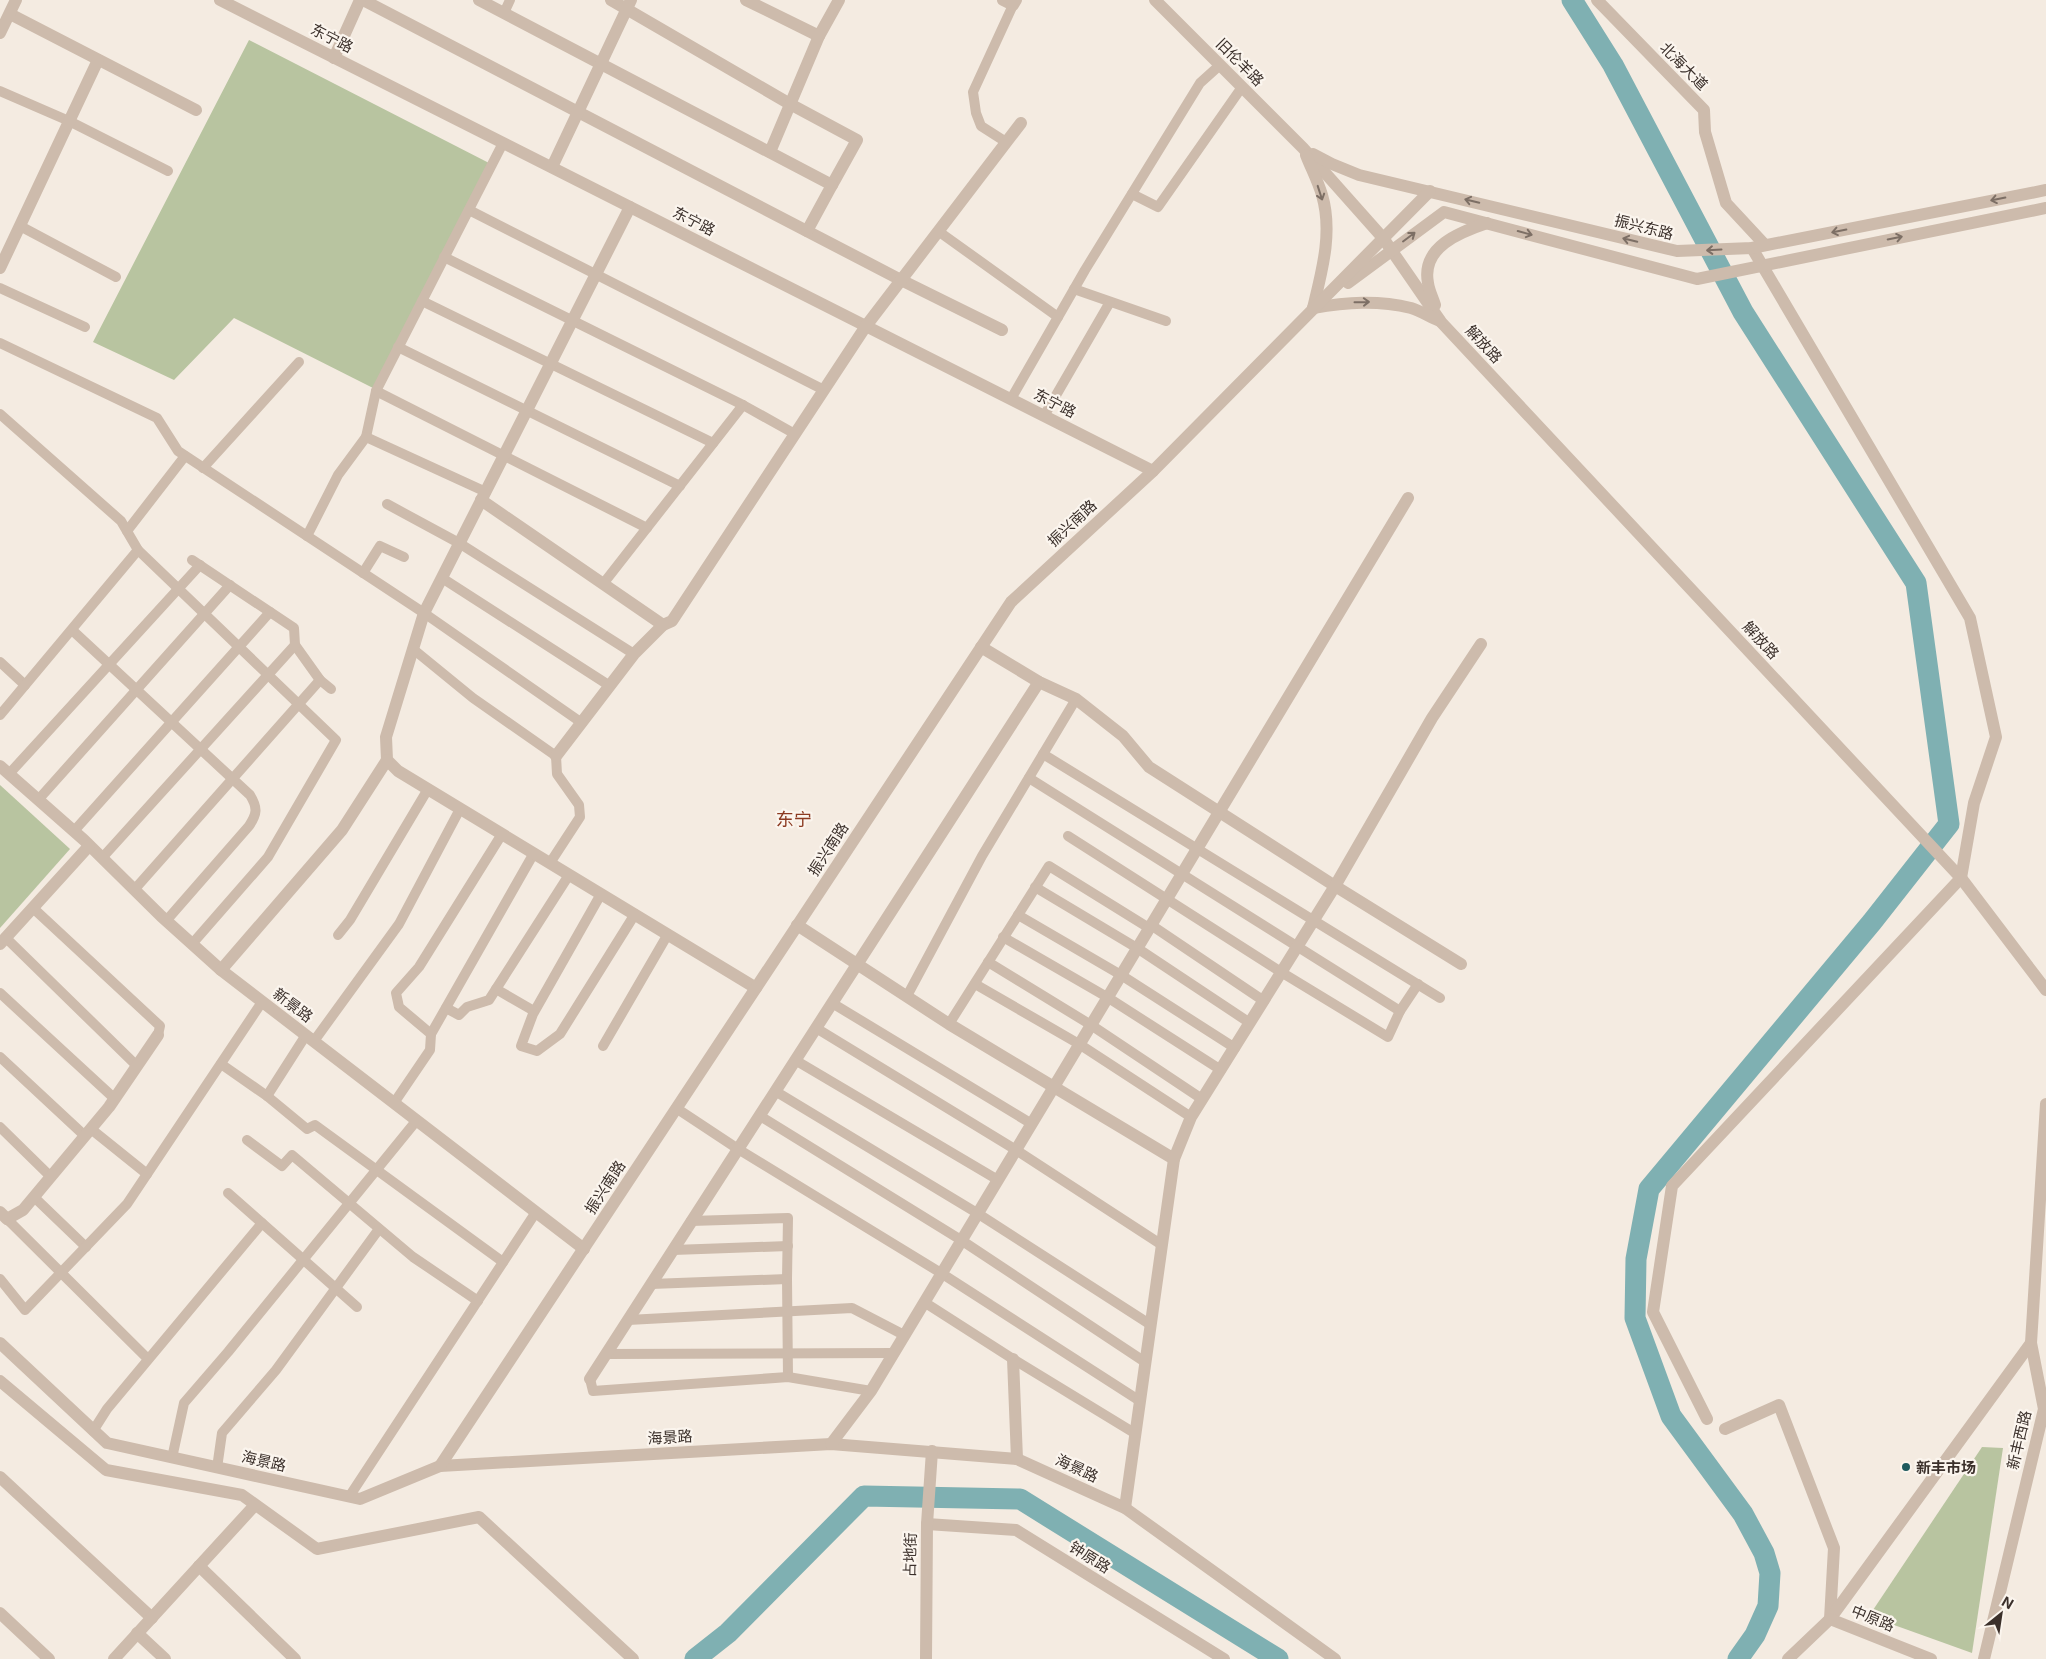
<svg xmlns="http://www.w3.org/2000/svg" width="2046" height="1659" viewBox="0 0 2046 1659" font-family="Inter,'Noto Sans SC',sans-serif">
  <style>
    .green { fill: #b8c4a0 }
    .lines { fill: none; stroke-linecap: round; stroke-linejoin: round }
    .canal { stroke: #7fb0b2; stroke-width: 21 }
    .service { stroke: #cdbbac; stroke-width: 10 }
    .minor { stroke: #cdbbac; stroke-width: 12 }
    .tertiary { stroke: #cdbbac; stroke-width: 12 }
    .oneway { stroke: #7d6f65 }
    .poi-dot { fill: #1f5a5e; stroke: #fbf5ee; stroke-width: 2 }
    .labels { text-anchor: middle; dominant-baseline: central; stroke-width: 4.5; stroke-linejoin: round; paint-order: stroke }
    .street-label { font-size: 15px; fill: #3b302b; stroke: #fbf5ee }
    .poi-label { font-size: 15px; font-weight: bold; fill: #3b302b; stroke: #fbf5ee; text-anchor: start }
    .quarter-label { font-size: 18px; fill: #8c3b22; stroke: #fbf5ee }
  </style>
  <rect width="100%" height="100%" fill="#f4ebe1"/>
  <g class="green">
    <path d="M249,40L489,163L373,388L234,318L174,380L93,342Z"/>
    <path d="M0,785L70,849L0,928Z"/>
    <path d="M1982,1447L2003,1448L1972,1653L1869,1616Z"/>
  </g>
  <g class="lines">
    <g class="canal">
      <path d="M1572,0L1613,65L1743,312L1916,583L1949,824L1872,922L1649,1189L1636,1259L1635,1318L1671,1416L1743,1514L1764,1553L1770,1573L1768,1606L1755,1635L1738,1659"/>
      <path d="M695,1659L728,1633L864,1496L1020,1499L1278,1659"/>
    </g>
    <g class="service">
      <path d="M504,13L510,0"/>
      <path d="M0,91L69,121L168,171"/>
      <path d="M1006,142L981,126L976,113L973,92L1013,5"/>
      <path d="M1132,194L1158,207L1242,87"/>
      <path d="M469,210L824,390"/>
      <path d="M20,226L116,277"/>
      <path d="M938,231L1058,317"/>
      <path d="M444,257L743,405L795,434"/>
      <path d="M0,288L85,327"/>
      <path d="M1074,289L1166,321"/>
      <path d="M422,301L713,443"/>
      <path d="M0,343L157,418L178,451L424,613L582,723"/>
      <path d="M398,347L680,486"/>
      <path d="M376,391L647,528"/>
      <path d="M1011,399L1085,270L1200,83L1220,65"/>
      <path d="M0,414L121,521L138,550L336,740L268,857L192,944"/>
      <path d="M1044,416L1110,302"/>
      <path d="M366,437L376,391L503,143"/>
      <path d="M203,468L299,362"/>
      <path d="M387,504L459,543L634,654"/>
      <path d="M127,531L185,456"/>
      <path d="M307,536L338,475L366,437L486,492"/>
      <path d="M192,560L294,628L295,645L320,680L331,689"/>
      <path d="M363,573L380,546L404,557"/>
      <path d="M442,578L610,686"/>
      <path d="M603,584L743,405"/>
      <path d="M72,630L250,795C258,808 257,814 249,826L166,921"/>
      <path d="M413,649L473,698L556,756L557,774L579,805L580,817L550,863"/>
      <path d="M0,662L25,685"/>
      <path d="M0,715L138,550"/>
      <path d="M1043,754L1440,998"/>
      <path d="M9,774L200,565"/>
      <path d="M1029,778L1400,1011"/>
      <path d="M38,800L230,585"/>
      <path d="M74,831L270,612"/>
      <path d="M1068,836L1281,972L1388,1037L1400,1011L1418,984"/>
      <path d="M102,858L295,645"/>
      <path d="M1035,887L1137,948L1250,1023"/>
      <path d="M134,890L320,680"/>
      <path d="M601,894L533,1014L521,1046L537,1051L560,1034L635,914"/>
      <path d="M33,908L160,1026L158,1035"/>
      <path d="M1018,915L1121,975L1235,1048"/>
      <path d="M338,935L350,920L428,789"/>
      <path d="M1003,937L1107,997L1221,1070"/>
      <path d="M6,938L137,1066"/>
      <path d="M988,962L1091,1025L1202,1099"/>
      <path d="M975,984L1079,1044L1191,1117"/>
      <path d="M496,989L534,1011"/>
      <path d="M0,993L115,1099"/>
      <path d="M907,996L982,856L1076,699"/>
      <path d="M832,1003L1032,1124"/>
      <path d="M446,1008L459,1015L467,1007L489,1000L569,875"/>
      <path d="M949,1024L1049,866L1149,928L1154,927L1264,1001"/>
      <path d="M816,1028L1016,1150L1162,1245"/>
      <path d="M431,1034L534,853"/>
      <path d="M314,1041L399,924L460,809"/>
      <path d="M603,1046L668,934"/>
      <path d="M0,1057L85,1136"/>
      <path d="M795,1060L998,1180"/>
      <path d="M221,1064L267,1096L307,1129L315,1125L503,1262"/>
      <path d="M775,1091L977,1213L1151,1325"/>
      <path d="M267,1096L306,1035"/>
      <path d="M394,1103L430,1050L431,1034L399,1007L396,993L419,967L502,834"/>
      <path d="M676,1108L738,1149L941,1273L1140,1401"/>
      <path d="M760,1116L961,1240L1145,1362"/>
      <path d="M0,1127L51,1177"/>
      <path d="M91,1129L147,1174"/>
      <path d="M247,1140L282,1166L292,1155L413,1257L478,1301"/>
      <path d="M228,1193L357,1307"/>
      <path d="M34,1197L86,1247"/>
      <path d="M7,1219L148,1359"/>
      <path d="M691,1221L788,1218L787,1279L788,1377"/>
      <path d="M673,1250L788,1246"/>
      <path d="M0,1279L25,1310L127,1204L262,1002"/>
      <path d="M651,1284L787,1279"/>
      <path d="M924,1302L1013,1359L1136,1434"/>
      <path d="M628,1320L852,1308L904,1335"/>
      <path d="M606,1354L893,1353"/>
      <path d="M590,1379L593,1391L788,1377L871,1391"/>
      <path d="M93,1431L107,1409L262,1223"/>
      <path d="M172,1458L184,1403L228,1352L417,1120"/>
      <path d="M217,1468L222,1433L276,1370L379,1229"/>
      <path d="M349,1497L536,1212"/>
    </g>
    <g class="minor">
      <path d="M220,0L1153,471"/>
      <path d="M363,0L901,280L1002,330"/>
      <path d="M479,0L832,185L857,140L790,104L611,0"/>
      <path d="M746,0L819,36"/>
      <path d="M1003,0L1013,5L1016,0"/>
      <path d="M1597,0L1704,110L1705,132L1726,203L1765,245"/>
      <path d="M10,14L196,110"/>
      <path d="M0,33L16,0"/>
      <path d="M334,58L360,0"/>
      <path d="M770,152L819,36L839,0"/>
      <path d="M552,167L631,0"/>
      <path d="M630,207L424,613L386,737L387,760L398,771L756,988"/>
      <path d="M807,231L832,185"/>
      <path d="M0,268L98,60"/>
      <path d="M481,500L663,625L672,621L866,326L1021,123"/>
      <path d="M981,647L1039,682L1076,699L1123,736L1149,767L1335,886L1461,964"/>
      <path d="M556,756L634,654L663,625"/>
      <path d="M0,766L84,840L161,916L221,970L584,1249"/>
      <path d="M797,925L949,1024L1174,1159"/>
      <path d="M0,944L89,846"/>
      <path d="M221,970L342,830L387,760"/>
      <path d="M0,1212L7,1219L23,1210L109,1107L158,1035"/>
      <path d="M0,1343L107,1443L360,1499L440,1466L831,1444L1017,1459L1125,1508L1335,1659"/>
      <path d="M1013,1359L1017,1459"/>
      <path d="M590,1379L1039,682"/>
      <path d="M0,1381L106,1470L242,1495L317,1549L479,1517L633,1659"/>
      <path d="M1707,1419L1653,1312L1672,1186L1961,878L1974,803L1996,737L1970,618L1752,248"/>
      <path d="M1725,1429L1779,1405L1834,1548L1830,1619"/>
      <path d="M831,1444L871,1391L1408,498"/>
      <path d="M0,1477L152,1618"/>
      <path d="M1125,1508L1174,1159L1191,1117L1335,886L1432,718L1481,644"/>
      <path d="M927,1524L1016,1530L1224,1659"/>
      <path d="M199,1566L295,1659"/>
      <path d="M0,1613L49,1659"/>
      <path d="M1830,1619L2031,1343"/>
      <path d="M137,1633L165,1659"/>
      <path d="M114,1659L255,1505"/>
      <path d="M926,1659L927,1524L932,1451"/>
      <path d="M1788,1659L1830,1619L1931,1659"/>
      <path d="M1984,1659L2044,1409L2031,1343L2046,1104"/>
    </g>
    <g class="tertiary">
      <path d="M1155,0L1303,148L1383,238L1441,322L1961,878L2046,990"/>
      <path d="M1313,154L1332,164L1359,175L1677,251L1752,248L2046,190"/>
      <path d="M1306,155C1311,168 1318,181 1322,195C1333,232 1322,271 1313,308"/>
      <path d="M1348,283L1444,212L1697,279L2046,208"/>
      <path d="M1435,305C1433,298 1429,291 1428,283C1421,247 1460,232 1487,223"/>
      <path d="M1313,308C1347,302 1378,300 1411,308C1421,311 1430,317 1440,321"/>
      <path d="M440,1466L1011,602L1153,471L1430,191"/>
    </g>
  </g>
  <defs><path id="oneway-shaft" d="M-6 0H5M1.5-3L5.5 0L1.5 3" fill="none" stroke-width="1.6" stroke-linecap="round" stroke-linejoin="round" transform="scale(1.25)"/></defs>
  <g class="oneway">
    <use href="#oneway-shaft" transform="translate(1320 193) rotate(72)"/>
    <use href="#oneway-shaft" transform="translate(1998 199) rotate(169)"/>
    <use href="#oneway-shaft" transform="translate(1472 201) rotate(-166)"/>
    <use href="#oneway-shaft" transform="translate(1839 231) rotate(169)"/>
    <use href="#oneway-shaft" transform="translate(1525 233) rotate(15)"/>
    <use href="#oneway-shaft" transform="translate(1409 237) rotate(-37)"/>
    <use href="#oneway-shaft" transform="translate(1895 238) rotate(-11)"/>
    <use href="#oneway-shaft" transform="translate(1630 240) rotate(-166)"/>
    <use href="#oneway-shaft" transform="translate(1714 250) rotate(177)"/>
    <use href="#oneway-shaft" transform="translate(1362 302) rotate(-1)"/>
  </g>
  <circle class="poi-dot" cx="1906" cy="1467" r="5"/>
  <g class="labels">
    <g class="street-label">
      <text transform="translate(332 38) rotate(27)">东宁路</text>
      <text transform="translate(1240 62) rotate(45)">旧伦羊路</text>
      <text transform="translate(1684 66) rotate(45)">北海大道</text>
      <text transform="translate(694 221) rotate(27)">东宁路</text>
      <text transform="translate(1644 227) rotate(14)">振兴东路</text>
      <text transform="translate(1484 344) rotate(47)">解放路</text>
      <text transform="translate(1055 403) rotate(27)">东宁路</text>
      <text transform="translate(1072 523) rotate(-43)">振兴南路</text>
      <text transform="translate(1761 640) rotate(47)">解放路</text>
      <text transform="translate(828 849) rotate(-57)">振兴南路</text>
      <text transform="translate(293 1005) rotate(37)">新景路</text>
      <text transform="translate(605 1187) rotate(-57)">振兴南路</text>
      <text transform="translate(670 1437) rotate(-3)">海景路</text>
      <text transform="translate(2019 1440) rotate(-77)">新丰西路</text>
      <text transform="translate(264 1461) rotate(13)">海景路</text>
      <text transform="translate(1077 1468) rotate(25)">海景路</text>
      <text transform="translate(910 1555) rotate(-89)">占地街</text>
      <text transform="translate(1090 1557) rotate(32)">钟原路</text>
      <text transform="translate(1873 1618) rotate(22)">中原路</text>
    </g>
    <g class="poi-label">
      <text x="1916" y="1467">新丰市场</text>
    </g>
    <g class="quarter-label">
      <text x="794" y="819">东宁</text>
    </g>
  </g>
  <g transform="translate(2001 1614) rotate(30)" stroke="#fbf5ee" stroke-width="4" paint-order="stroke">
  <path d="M0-4L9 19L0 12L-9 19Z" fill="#3b302b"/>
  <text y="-8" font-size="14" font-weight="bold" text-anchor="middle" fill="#3b302b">N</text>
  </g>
</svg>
